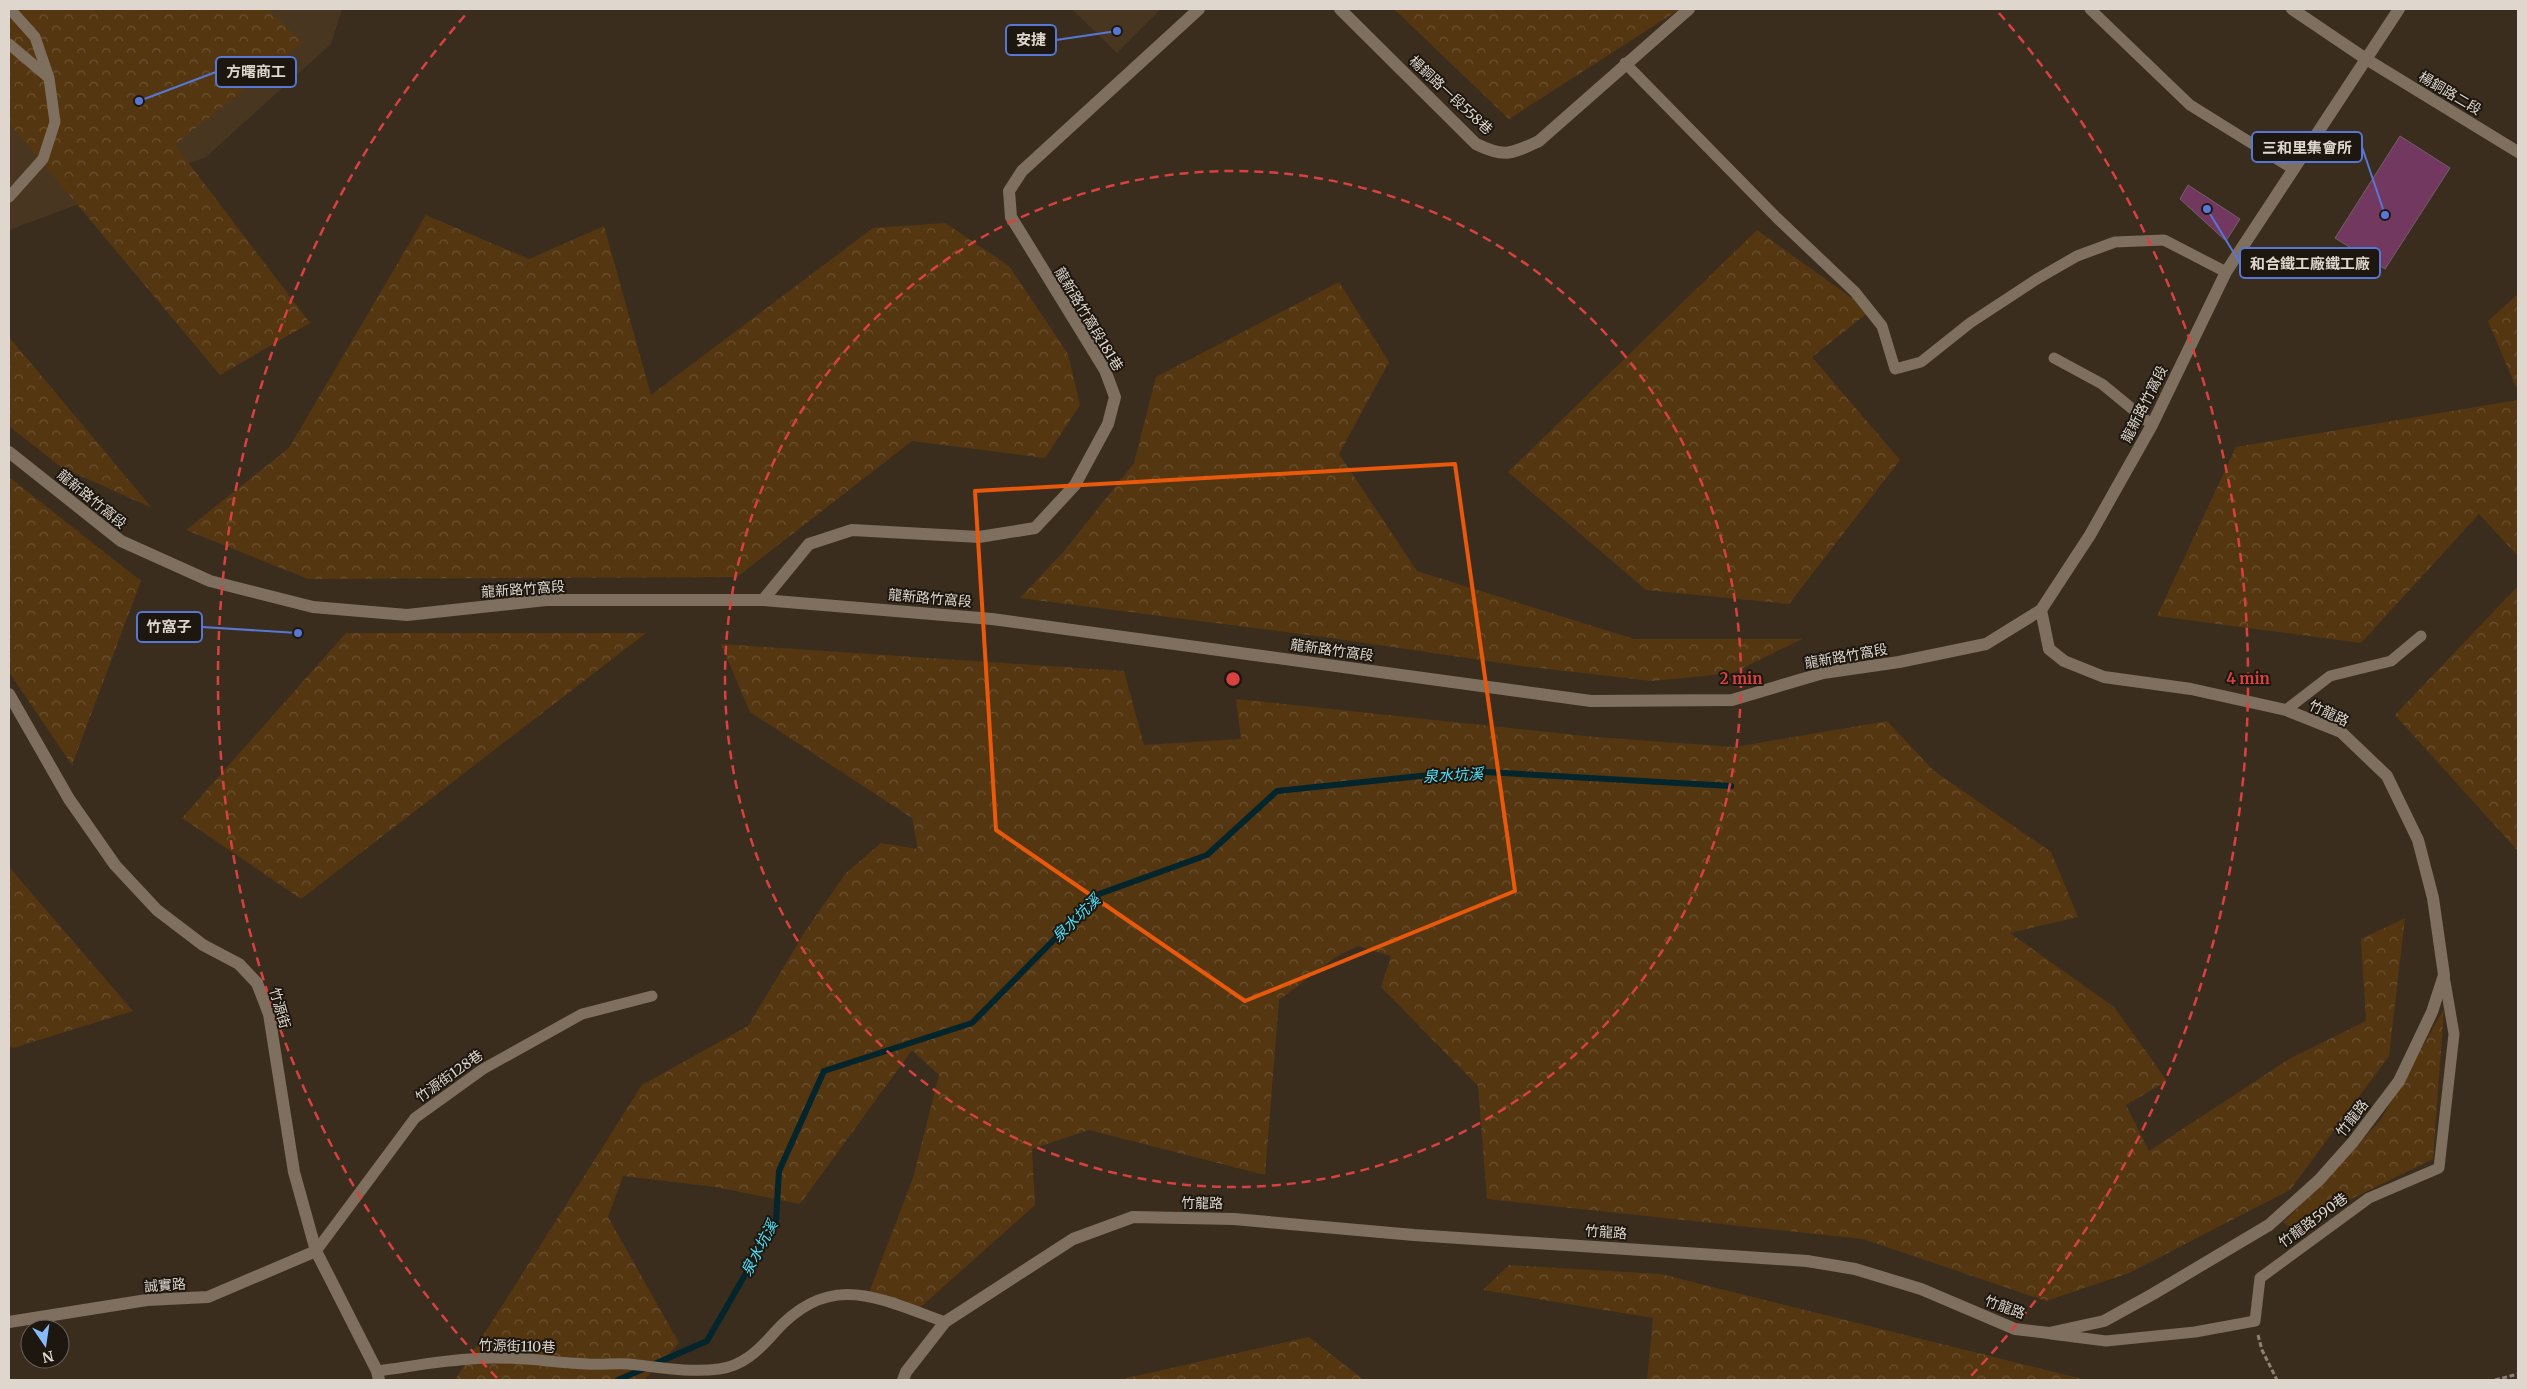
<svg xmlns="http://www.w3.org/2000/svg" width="2527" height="1389" viewBox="0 0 2527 1389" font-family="Merriweather,'Noto Sans TC',serif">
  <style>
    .built { fill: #483621 }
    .forest { fill: url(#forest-crowns) }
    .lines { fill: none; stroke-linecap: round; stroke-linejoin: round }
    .stream { stroke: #04252b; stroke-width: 6 }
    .building { fill: #73385f; stroke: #745f6b }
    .path { stroke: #8b8175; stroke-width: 3; stroke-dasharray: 5 2.5; stroke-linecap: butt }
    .service { stroke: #7e6f5f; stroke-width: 11 }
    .minor { stroke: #7e6f5f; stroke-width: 12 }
    .tertiary { stroke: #7e6f5f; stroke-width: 12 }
    .marked { fill: none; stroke: #e8590c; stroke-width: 4; stroke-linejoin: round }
    .ring { fill: none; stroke: #d74241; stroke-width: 2.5; stroke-dasharray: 9 6 }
    .labels { text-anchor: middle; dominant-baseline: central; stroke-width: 4; stroke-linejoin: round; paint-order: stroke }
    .street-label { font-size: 14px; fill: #dfd7ce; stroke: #1d1710 }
    .water-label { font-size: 15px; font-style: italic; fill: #4de2fd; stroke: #1d1710 }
    .centre { fill: #d74241; stroke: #1d1710; stroke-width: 2.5 }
    .ring-label { font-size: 15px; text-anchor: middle; font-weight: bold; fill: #d74241; stroke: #1d1710; stroke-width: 4; stroke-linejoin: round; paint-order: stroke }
    .leader { fill: none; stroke: #5777d5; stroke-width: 2 }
    .callout-dot { fill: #5777d5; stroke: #1d1710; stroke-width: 2 }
    .callout { fill: #1d1710; stroke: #5777d5; stroke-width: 2 }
    .callout-label { font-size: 15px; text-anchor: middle; font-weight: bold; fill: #dfd7ce }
  </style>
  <defs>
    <pattern id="forest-crowns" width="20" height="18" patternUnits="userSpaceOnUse" patternTransform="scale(1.25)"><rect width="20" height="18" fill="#543611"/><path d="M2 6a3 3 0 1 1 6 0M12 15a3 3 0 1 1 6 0" fill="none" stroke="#6c5232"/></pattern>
  </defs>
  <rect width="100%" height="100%" fill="#3a2d1e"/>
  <g class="built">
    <path d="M9,9H342L331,44L206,157L9,230Z"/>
    <path d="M1072,9H1161L1117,53Z"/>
  </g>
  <g class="forest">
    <path d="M9,9H267L303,42L175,145L310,323L220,375L9,123Z"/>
    <path d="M1394,9H1680L1509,119Z"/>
    <path d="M426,215L529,259L604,226L651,395L873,228L945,223L1009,266L1068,354L1080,405L1045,458L912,441L737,577L308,579L186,530L289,448Z"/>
    <path d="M1757,230L1870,311L1812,357L1900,460L1789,604L1646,590L1508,472Z"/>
    <path d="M1339,282L1389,362L1339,454L1417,571L1634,639H1802L1733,673L1652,681L1522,666L1324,637L1020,598L1065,550L1134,463L1156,377Z"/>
    <path d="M2518,294V392L2488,321Z"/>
    <path d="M9,337L152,508L61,467L9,426Z"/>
    <path d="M2518,400V556L2479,514L2361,643L2157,616L2236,447Z"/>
    <path d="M9,477L141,581L72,765L9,672Z"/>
    <path d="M2518,586V851L2395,715Z"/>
    <path d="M346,633H646L301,899L182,818Z"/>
    <path d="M721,644L1124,671L1144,745L1241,739L1236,699L1595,737L1735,747L1887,721L1934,771L2051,852L2078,917L2010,933L2114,1007L2167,1081L2126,1105L2149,1151L2289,1059L2366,1021L2361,939L2405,918L2389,1056L2290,1190L2129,1273L2046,1301L1863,1239L1487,1199L1478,1086L1381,987L1391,956L1358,946L1336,957L1279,1000L1265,1175L1089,1130L1032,1149L1035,1205L914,1313L867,1298L913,1178L939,1075L912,1050L800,1204L716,1187L623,1176L608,1217L679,1343L644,1380H455L642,1085L748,1026L806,930L846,873L881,843L918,849L912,818L750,712Z"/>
    <path d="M9,863L10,868L133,1011L13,1048L9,1046Z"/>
    <path d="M2444,1009L2433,1159L2349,1200L2295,1234L2284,1222L2380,1121Z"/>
    <path d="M1509,1265L1661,1274L2086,1380H1647L1653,1318L1483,1290Z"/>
    <path d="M1309,1337L1364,1380H1118Z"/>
  </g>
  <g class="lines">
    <path class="stream" d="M618,1380L707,1341L776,1221L779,1171L824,1071L972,1023L1099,894L1207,855L1277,791L1468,771L1731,786"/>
  </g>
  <g class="building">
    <path d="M2400,136L2450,168L2385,269L2335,238Z"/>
    <path d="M2188,185L2240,219L2226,241L2180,199Z"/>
  </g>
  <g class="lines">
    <g class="path">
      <path d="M2258,1335L2262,1350L2277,1380"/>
      <path d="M2495,1380L2518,1374"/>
    </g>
    <g class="service">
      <path d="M2090,9L2190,105L2293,169"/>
      <path d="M9,44L48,77"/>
      <path d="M1625,63L1777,218L1855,292L1882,326L1895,369L1921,362L1970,323L2037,279L2077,256L2115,242L2164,240L2226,272"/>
      <path d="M9,197L43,159L55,122L49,78L35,37L10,9"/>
      <path d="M2054,358L2102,384L2152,425"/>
      <path d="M2286,710L2330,676L2391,661L2421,636"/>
      <path d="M316,1251L415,1118L483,1069L582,1014L652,996"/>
      <path d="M2051,1334L2106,1341L2195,1332L2255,1321L2260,1278L2369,1198L2439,1168L2454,1034L2444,976"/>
      <path d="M377,1371C415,1366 455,1358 493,1358C524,1357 556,1363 587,1364C601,1365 615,1363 629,1364C659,1367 688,1373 719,1369C743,1366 759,1350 774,1333C830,1270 878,1298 945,1322"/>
    </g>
    <g class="minor">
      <path d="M1340,9L1476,144C1505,158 1511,154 1539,141L1689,9"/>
      <path d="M763,600L809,544L852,530L979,537L1035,528L1075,485L1108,424L1115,397L1105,370L1011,217L1009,191L1022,171L1199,9"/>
      <path d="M9,694L69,799L115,865L157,910L203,945L239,964L257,983L269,1014L294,1172L316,1251L377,1371L379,1380"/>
      <path d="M9,1322L147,1300L208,1297L316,1251"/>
    </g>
    <g class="tertiary">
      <path d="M2292,9L2366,59L2518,152"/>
      <path d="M9,452L121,541L210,581L313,607L407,615L546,600H763L992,619L1591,701L1732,700L1823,673L1899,662L1986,644L2041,610L2090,535L2152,425L2226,272L2399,9"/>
      <path d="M903,1380L906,1372L945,1322L1073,1239L1133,1217L1234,1219L1414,1235L1807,1261L1855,1269L1921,1289L2015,1329L2049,1333L2104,1321L2153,1294L2269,1225L2319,1180L2353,1142L2399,1081L2432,1012L2444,975L2433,898L2418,840L2387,776L2341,732L2286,710L2191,689L2104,677L2064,661L2049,649L2041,610"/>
    </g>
  </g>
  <path class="marked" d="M1455,464L1515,891L1245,1001L996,830L975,491Z"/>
  <g class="ring">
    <circle cx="1233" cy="679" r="508"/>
    <path d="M497 1378A1015 1015 0 0 1 467 13M1999 13A1015 1015 0 0 1 1969 1378"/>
  </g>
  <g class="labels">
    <g class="street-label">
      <text transform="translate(2450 93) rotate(31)">楊銅路二段</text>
      <text transform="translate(1451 95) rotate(43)">楊銅路一段558巷</text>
      <text transform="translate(1089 319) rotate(59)">龍新路竹窩段181巷</text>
      <text transform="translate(2144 404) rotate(-63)">龍新路竹窩段</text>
      <text transform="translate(92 499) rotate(39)">龍新路竹窩段</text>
      <text transform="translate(523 589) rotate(-4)">龍新路竹窩段</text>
      <text transform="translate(930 598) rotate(5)">龍新路竹窩段</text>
      <text transform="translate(1332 650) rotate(8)">龍新路竹窩段</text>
      <text transform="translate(1846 656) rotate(-10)">龍新路竹窩段</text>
      <text transform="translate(2329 713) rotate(25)">竹龍路</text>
      <text transform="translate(280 1008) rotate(74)">竹源街</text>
      <text transform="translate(449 1076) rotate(-35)">竹源街128巷</text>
      <text transform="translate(2352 1118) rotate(-52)">竹龍路</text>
      <text transform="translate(1202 1203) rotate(1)">竹龍路</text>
      <text transform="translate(2313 1220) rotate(-36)">竹龍路590巷</text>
      <text transform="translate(1606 1232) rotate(4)">竹龍路</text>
      <text transform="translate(165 1285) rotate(-4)">誠實路</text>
      <text transform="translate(2005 1307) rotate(20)">竹龍路</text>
      <text transform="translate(517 1346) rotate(2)">竹源街110巷</text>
    </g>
    <g class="water-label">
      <text transform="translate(1453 775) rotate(-3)">泉水坑溪</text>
      <text transform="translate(1076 918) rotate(-44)">泉水坑溪</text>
      <text transform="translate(759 1248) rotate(-62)">泉水坑溪</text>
    </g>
  </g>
  <circle cx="1233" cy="679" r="8" class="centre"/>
  <g class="ring-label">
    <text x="1741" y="684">2 min</text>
    <text x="2248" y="684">4 min</text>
  </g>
  <path class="leader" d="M1117 31L1056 40M139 101L216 72M2385 215L2362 147M2207 209L2240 263M298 633L202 627"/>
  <g class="callout-dot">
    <circle cx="1117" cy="31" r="5"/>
    <circle cx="139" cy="101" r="5"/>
    <circle cx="2385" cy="215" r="5"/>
    <circle cx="2207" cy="209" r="5"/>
    <circle cx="298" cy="633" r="5"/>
  </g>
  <g class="callout">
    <rect x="1006" y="25" width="50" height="30" rx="5"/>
    <rect x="216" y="57" width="80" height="30" rx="5"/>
    <rect x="2252" y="132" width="110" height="30" rx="5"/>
    <rect x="2240" y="248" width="140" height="30" rx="5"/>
    <rect x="137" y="612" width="65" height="30" rx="5"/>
  </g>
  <g class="callout-label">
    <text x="1031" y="45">安捷</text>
    <text x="256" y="77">方曙商工</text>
    <text x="2307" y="153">三和里集會所</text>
    <text x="2310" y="269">和合鐵工廠鐵工廠</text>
    <text x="169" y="632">竹窩子</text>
  </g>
  <rect width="2527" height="1389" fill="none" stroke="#dfd7ce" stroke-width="20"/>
  <g transform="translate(45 1344) rotate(167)"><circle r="24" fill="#1d1710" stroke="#6b645c"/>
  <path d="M0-4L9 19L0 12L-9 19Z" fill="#86bbfb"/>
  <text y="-8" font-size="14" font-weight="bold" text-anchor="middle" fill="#dfd7ce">N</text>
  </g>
</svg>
